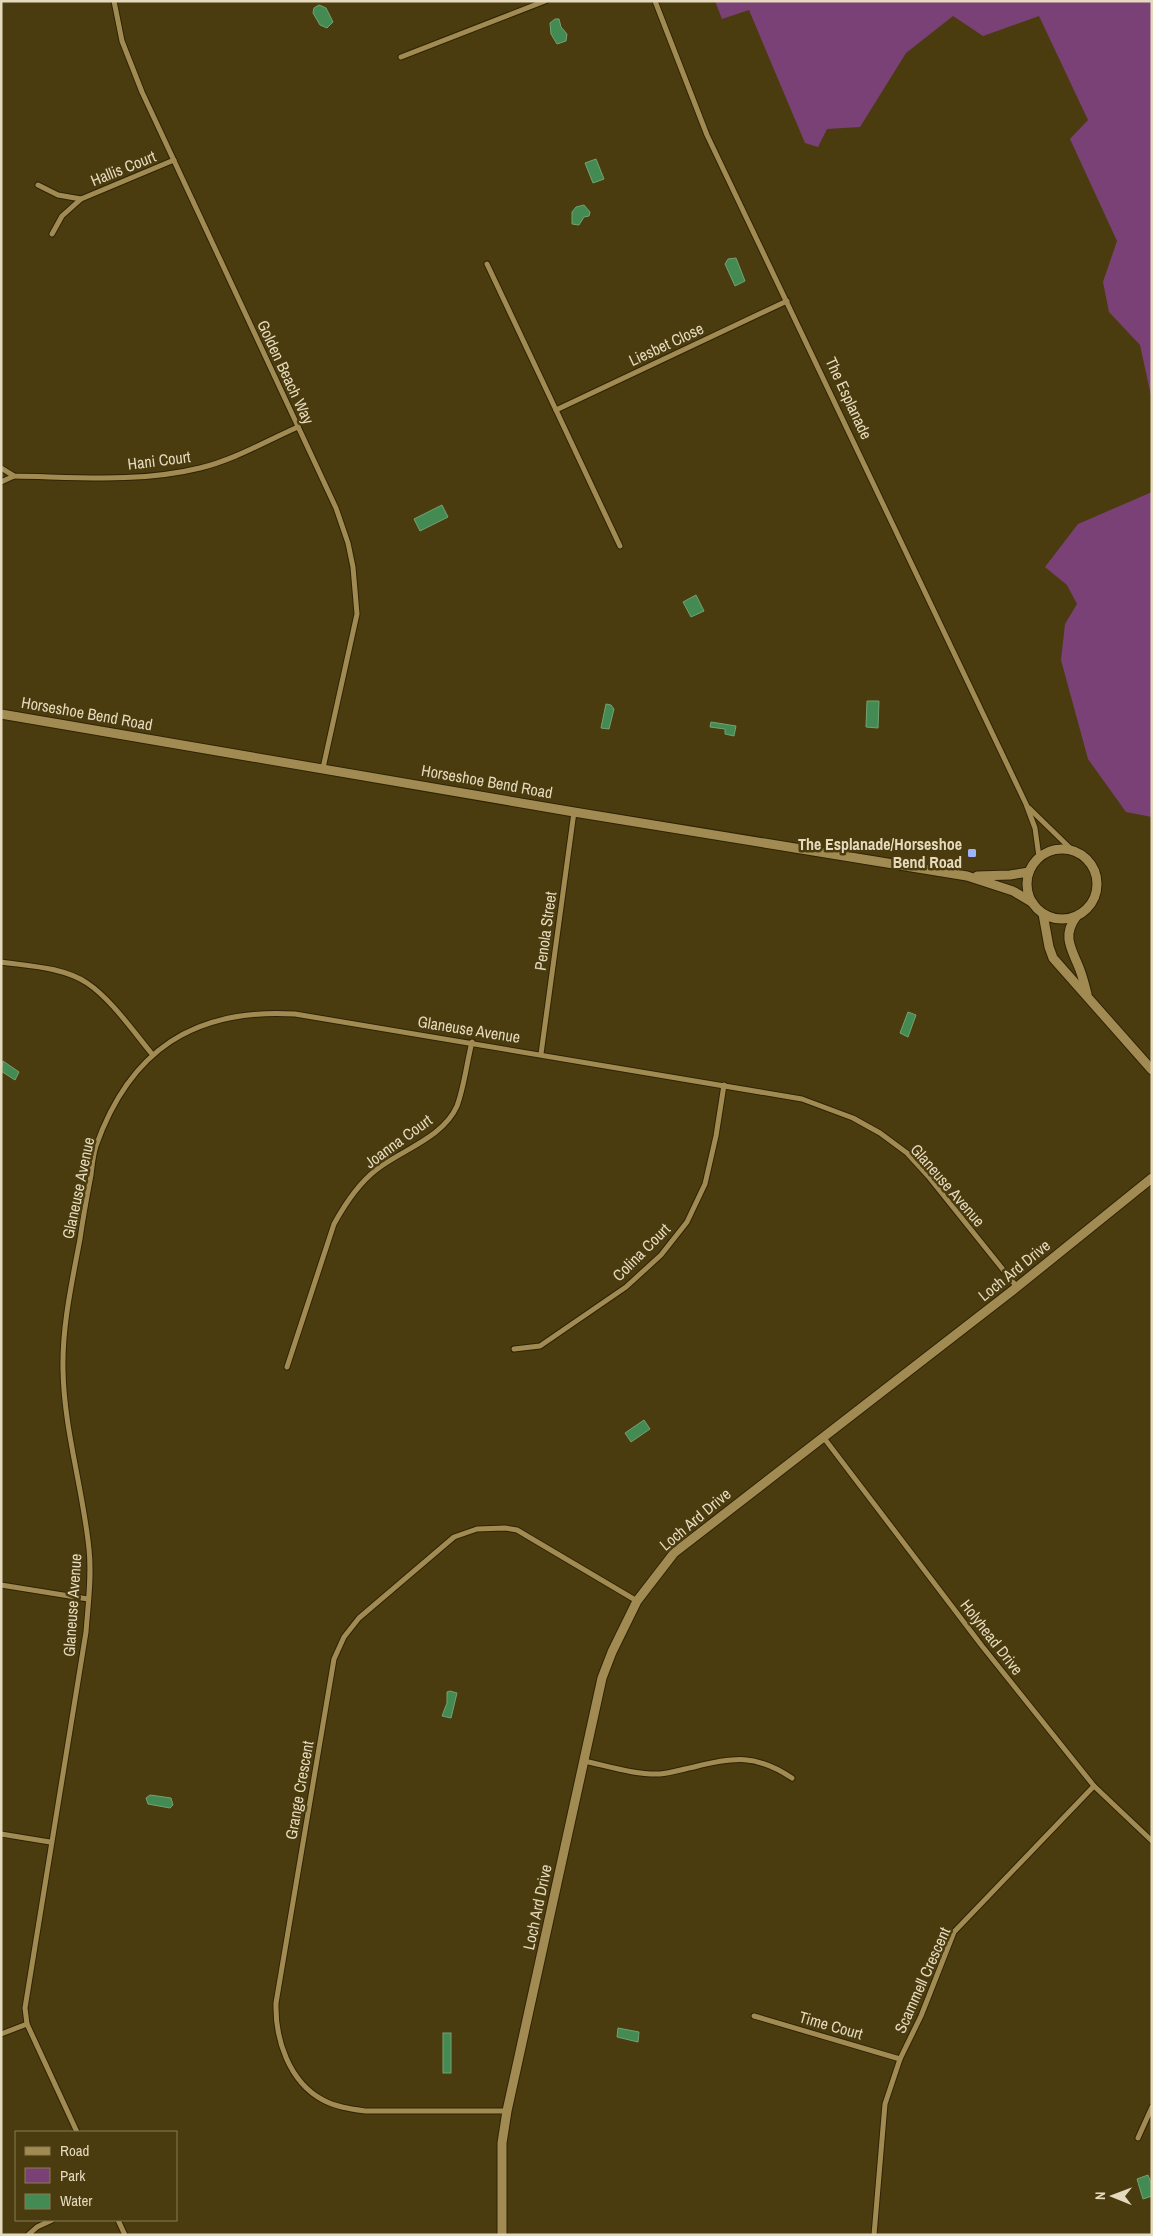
<svg xmlns="http://www.w3.org/2000/svg" width="1153" height="2236" viewBox="0 0 1153 2236" font-family="'Archivo Narrow',sans-serif">
  <style>
    .green { fill: #7a4177 }
    .water { fill: #438a53; stroke: #74a273 }
    .lines { fill: none; stroke-linecap: round; stroke-linejoin: round }
    .minor-casing { stroke: #2e2305; stroke-width: 7 }
    .tertiary-casing { stroke: #2e2305; stroke-width: 11 }
    .minor { stroke: #a18b52; stroke-width: 5 }
    .tertiary { stroke: #a18b52; stroke-width: 9 }
    .poi-dot { fill: #9bb4fd; stroke: #4b3c0f; stroke-width: 2 }
    .labels { text-anchor: middle; dominant-baseline: central; stroke-width: 5; stroke-linejoin: round; paint-order: stroke }
    .street-label { font-size: 16px; fill: #e5dabd; stroke: #4b3c0f }
    .poi-label { font-size: 16px; font-weight: bold; fill: #e5dabd; stroke: #4b3c0f; text-anchor: end }
  </style>
  <rect width="100%" height="100%" fill="#4b3c0f"/>
  <g class="green">
    <path d="M715,1H1152V400L1140,345L1109,312L1103,282L1117,241L1070,139L1088,120L1039,16L983,36L953,16L906,53L860,127L827,129L818,147L805,143L749,10L722,19Z"/>
    <path d="M1152,492V817L1126,812L1088,759L1061,660L1065,624L1077,604L1067,585L1045,567L1078,524Z"/>
  </g>
  <g class="water">
    <path d="M319,5L326,8L333,22L327,28L320,25L313,13L314,8Z"/>
    <path d="M555,19H559L561,27L567,34L566,41L557,44L551,34L550,23Z"/>
    <path d="M596,159L604,179L593,183L585,163Z"/>
    <path d="M584,205L590,212L589,216L584,217L579,225L572,224V212L576,207Z"/>
    <path d="M736,258L745,281L735,286L725,264L728,259Z"/>
    <path d="M442,505L448,517L420,531L414,519Z"/>
    <path d="M696,595L704,611L691,617L683,602Z"/>
    <path d="M867,701H879L878,728L866,727Z"/>
    <path d="M606,704L611,705L614,709L609,729L601,728Z"/>
    <path d="M711,722L736,726L734,736L725,734V729L710,727Z"/>
    <path d="M908,1012L916,1015L908,1037L900,1033Z"/>
    <path d="M3,1061L19,1072L15,1080L1,1071Z"/>
    <path d="M644,1420L650,1429L631,1442L625,1433Z"/>
    <path d="M450,1691L457,1693L451,1718L442,1716L447,1703V1692Z"/>
    <path d="M150,1795L171,1798L173,1805L170,1808L148,1804L146,1798Z"/>
    <path d="M618,2028L639,2032L638,2042L617,2037Z"/>
    <rect x="443" y="2033" width="8" height="40"/>
    <path d="M1148,2175L1152,2185V2196L1143,2199L1137,2179Z"/>
  </g>
  <g class="lines">
    <defs>
      <g id="minor">
        <path d="M114,1L122,41L142,92L336,508L348,543L353,567L357,614L323,768"/>
        <path d="M655,1L707,135L1026,804L1035,828L1039,857"/>
        <path d="M401,57L545,1"/>
        <path d="M38,185L58,195L81,199L174,160"/>
        <path d="M52,234L62,216L81,199"/>
        <path d="M487,264L556,410"/>
        <path d="M1,468L14,476C76,477 139,483 200,468C234,460 266,441 298,427"/>
        <path d="M1,482L14,476"/>
        <path d="M620,546L556,410L787,301"/>
        <path d="M1029,808L1071,849"/>
        <path d="M1,962C28,966 63,967 87,983C111,999 133,1031 152,1054"/>
        <path d="M541,1054L574,812"/>
        <path d="M514,1349L540,1346L626,1287L661,1255L687,1222L705,1184L716,1136L724,1085"/>
        <path d="M287,1367L334,1224C345,1204 358,1184 376,1170C401,1150 443,1138 457,1106C464,1088 467,1061 472,1042"/>
        <path d="M824,1438L982,1646L1094,1786L1152,1841"/>
        <path d="M1,1585L88,1599"/>
        <path d="M584,1761C608,1766 635,1775 660,1774C671,1773 683,1769 694,1767C734,1757 756,1754 792,1778"/>
        <path d="M1,1834L50,1842"/>
        <path d="M754,2016L900,2059"/>
        <path d="M1,2034L27,2024"/>
        <path d="M507,2111H365C351,2109 336,2107 323,2100C289,2082 275,2039 276,2003L334,1659L344,1637L359,1618L454,1537L477,1529L505,1528L517,1530L637,1601"/>
        <path d="M77,2132L27,2024L25,2008L86,1632C88,1605 92,1576 89,1549C83,1489 64,1430 63,1370C62,1326 72,1282 80,1239C83,1218 87,1196 91,1175C92,1166 93,1155 96,1146C130,1050 194,1008 295,1014L802,1099L853,1118L880,1133L907,1153L928,1176L1017,1287"/>
        <path d="M1138,2138L1152,2107"/>
        <path d="M118,2220L125,2235"/>
        <path d="M28,2235L37,2227L52,2220"/>
        <path d="M874,2235L885,2104L900,2059L921,2016L954,1932L1094,1786"/>
      </g>
      <g id="tertiary">
        <path d="M1,714L574,812L967,876L1013,891L1033,903"/>
        <circle cx="1062" cy="884" r="35"/>
        <path d="M977,876L1010,875L1029,872"/>
        <path d="M1043,914L1049,947L1053,958L1152,1070"/>
        <path d="M1076,917C1061,937 1073,951 1080,970C1083,978 1085,986 1087,994"/>
        <path d="M502,2235V2143L507,2111L602,1678L612,1652L637,1601L674,1553L1017,1287L1152,1178"/>
      </g>
    </defs>
    <use href="#minor" class="minor-casing"/>
    <use href="#tertiary" class="tertiary-casing"/>
    <use href="#minor" class="minor"/>
    <use href="#tertiary" class="tertiary"/>
  </g>
  <rect class="poi-dot" x="967" y="848" width="10" height="10" rx="2.5"/>
  <g class="labels">
    <g class="street-label">
      <text transform="translate(123 168) rotate(-22)">Hallis Court</text>
      <text transform="translate(666 344) rotate(-25)">Liesbet Close</text>
      <text transform="translate(286 372) rotate(65)">Golden Beach Way</text>
      <text transform="translate(849 398) rotate(65)">The Esplanade</text>
      <text transform="translate(159 460) rotate(-7)">Hani Court</text>
      <text transform="translate(87 713) rotate(10)">Horseshoe Bend Road</text>
      <text transform="translate(487 781) rotate(10)">Horseshoe Bend Road</text>
      <text transform="translate(545 931) rotate(-82)">Penola Street</text>
      <text transform="translate(469 1029) rotate(9)">Glaneuse Avenue</text>
      <text transform="translate(398 1141) rotate(-36)">Joanna Court</text>
      <text transform="translate(948 1185) rotate(49)">Glaneuse Avenue</text>
      <text transform="translate(78 1188) rotate(-78)">Glaneuse Avenue</text>
      <text transform="translate(641 1252) rotate(-45)">Colina Court</text>
      <text transform="translate(1014 1270) rotate(-39)">Loch Ard Drive</text>
      <text transform="translate(695 1519) rotate(-40)">Loch Ard Drive</text>
      <text transform="translate(72 1605) rotate(-86)">Glaneuse Avenue</text>
      <text transform="translate(992 1637) rotate(52)">Holyhead Drive</text>
      <text transform="translate(299 1790) rotate(-80)">Grange Crescent</text>
      <text transform="translate(537 1907) rotate(-78)">Loch Ard Drive</text>
      <text transform="translate(922 1980) rotate(-66)">Scammell Crescent</text>
      <text transform="translate(831 2025) rotate(16)">Time Court</text>
    </g>
    <g class="poi-label">
      <text x="962" y="844">The Esplanade/Horseshoe<tspan x="962" dy="18">Bend Road</tspan></text>
    </g>
  </g>
  <rect width="1153" height="2236" fill="none" stroke="#e5dabd" stroke-width="5"/>
  <rect x="15" y="2131" width="162" height="90" fill="#4b3c0f" stroke="#897b55"/>
  <rect x="25" y="2147" width="25" height="8" fill="#a18b52" stroke="#897b55"/>
  <text x="60" y="2156" font-size="15" fill="#e5dabd">Road</text>
  <rect x="25" y="2168" width="25" height="15" fill="#7a4177" stroke="#897b55"/>
  <text x="60" y="2181" font-size="15" fill="#e5dabd">Park</text>
  <rect x="25" y="2194" width="25" height="15" fill="#438a53" stroke="#897b55"/>
  <text x="60" y="2206" font-size="15" fill="#e5dabd">Water</text>
  <g transform="translate(1113 2196) rotate(271)" stroke="#4b3c0f" stroke-width="4" paint-order="stroke">
  <path d="M0-4L9 19L0 12L-9 19Z" fill="#e5dabd"/>
  <text y="-8" font-size="14" font-weight="bold" text-anchor="middle" fill="#e5dabd">N</text>
  </g>
</svg>
